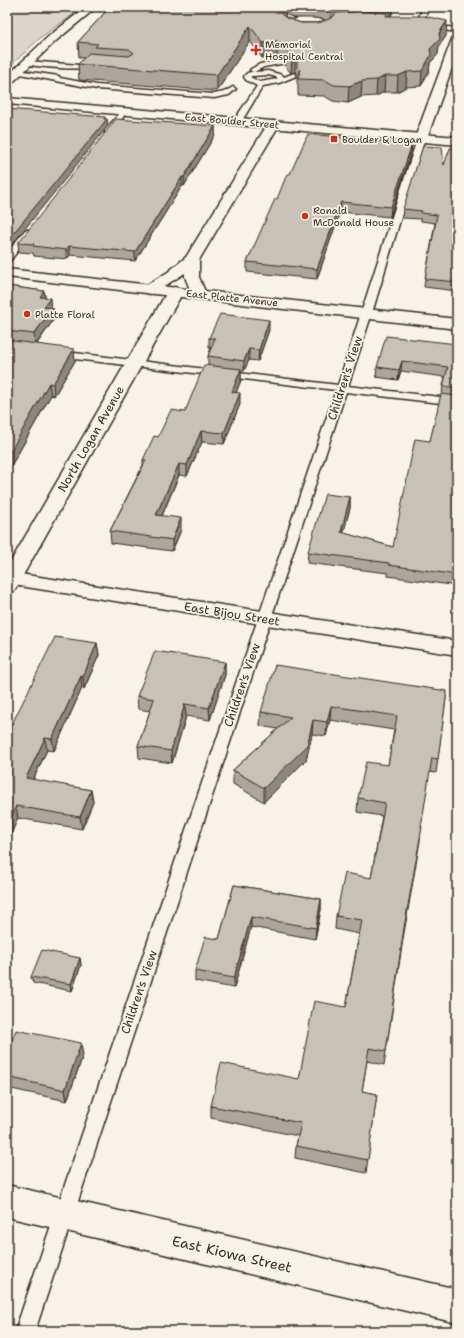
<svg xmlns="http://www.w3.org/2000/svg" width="464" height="1338" viewBox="0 0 464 1338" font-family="'Shantell Sans',sans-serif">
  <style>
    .green { fill: #dbd6cb; stroke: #8b8074 }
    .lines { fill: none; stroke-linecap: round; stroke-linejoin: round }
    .lane-casing { stroke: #3b2a1e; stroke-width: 3 }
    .street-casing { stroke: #3b2a1e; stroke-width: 3 }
    .secondary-casing { stroke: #3b2a1e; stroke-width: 3 }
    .primary-casing { stroke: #3b2a1e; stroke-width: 3 }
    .path { stroke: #3b2a1e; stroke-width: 1.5; stroke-dasharray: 0.5 1.5; stroke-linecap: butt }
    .lane { fill: #f7f3e8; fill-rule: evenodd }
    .street { fill: #f7f3e8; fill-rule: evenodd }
    .secondary { fill: #f7f3e8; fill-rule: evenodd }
    .primary { fill: #f7f3e8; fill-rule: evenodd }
    .wall { fill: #aca69d; stroke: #3b2a1e; fill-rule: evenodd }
    .shaded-wall { fill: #8c877f; stroke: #3b2a1e }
    .building { fill: #c8c1b6; stroke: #3b2a1e }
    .poi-dot { fill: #c8321e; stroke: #f7f3e8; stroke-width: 1.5 }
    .labels { text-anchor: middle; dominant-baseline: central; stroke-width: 3.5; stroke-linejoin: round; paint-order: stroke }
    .far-poi-label { font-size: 10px; fill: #3b2a1e; stroke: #f7f3e8; text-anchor: start }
    .far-street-label { font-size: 10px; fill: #3b2a1e; stroke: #f7f3e8 }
    .street-label { font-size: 12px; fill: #3b2a1e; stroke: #f7f3e8 }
    .near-street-label { font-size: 14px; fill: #3b2a1e; stroke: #f7f3e8 }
  </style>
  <rect width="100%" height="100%" fill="#f7f3e8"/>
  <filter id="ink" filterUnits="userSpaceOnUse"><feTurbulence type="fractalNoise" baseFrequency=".025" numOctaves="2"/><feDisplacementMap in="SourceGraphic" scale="8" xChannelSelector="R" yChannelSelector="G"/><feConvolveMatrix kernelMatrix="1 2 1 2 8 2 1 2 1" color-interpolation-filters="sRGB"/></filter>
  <g filter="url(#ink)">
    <path class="green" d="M7,7H84L41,37L7,69Z"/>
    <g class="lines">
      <defs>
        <g id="lane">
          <path d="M423,7H429L421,26L416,27L415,26Z"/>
          <path d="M299,18C311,18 325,17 334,27C323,41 293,40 281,27L286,22ZM299,22L319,23L327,27C318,36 297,35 287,27L290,24Z"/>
          <path d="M429,25L457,28V32L427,28L426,27Z"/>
          <path d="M284,60L286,61V63L264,67L254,72L268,71L282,75L284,77L294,73L297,75L296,76L279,83L263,86L240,124H234L233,122L257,86L246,80L244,77C246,73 248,72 253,72L250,70L251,69L260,64ZM268,75L277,77V79L260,82L250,77L252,76Z"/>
          <path d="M27,61L80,65L95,63L98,65C88,72 38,67 25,64L24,63Z"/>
          <path d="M17,70L59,76L60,78L97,85L214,94L224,92L233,87L236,89L229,95L214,98L97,89L15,73V71Z"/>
          <path d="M124,110L126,111V113L111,134H105V130L122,111Z"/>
          <path d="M418,136H424L425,138L372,313L348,386L457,399V405L346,392L35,1331H15L336,390L58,357L53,354L58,351L338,385Z"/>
          <path d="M25,230H31L32,232L10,261L7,262V253Z"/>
        </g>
        <g id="street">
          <path d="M86,7H97L57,40L11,84L7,85V76L49,36Z"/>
          <path d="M457,36V54L427,138L425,141H417L415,138L452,39Z"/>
          <path d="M273,121L277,122L279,125L199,260V277L206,294L203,297L198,299L193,297L185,277V273L155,292L150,294L145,292L142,289L145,286L168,272L186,257L267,125L269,122Z"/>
          <path d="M175,287L180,289L183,292L17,586L14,591L7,593V568L167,292L170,289Z"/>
          <path d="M7,1185L457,1289V1323L7,1217Z"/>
        </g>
        <g id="secondary">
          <path d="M7,98L457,137V145L7,104Z"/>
          <path d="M7,572L457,641V655L7,584Z"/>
        </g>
        <path id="primary" d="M7,269L457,319V329L7,277Z"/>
      </defs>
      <use href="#lane" class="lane-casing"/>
      <use href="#street" class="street-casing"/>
      <use href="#secondary" class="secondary-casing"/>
      <use href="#primary" class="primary-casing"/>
      <path class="path" d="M33,7L54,13"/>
      <use href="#lane" class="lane"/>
      <use href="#street" class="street"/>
      <use href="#secondary" class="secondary"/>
      <use href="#primary" class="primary"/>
    </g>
    <g class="wall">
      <path d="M110,7H395L391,16L446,36L439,46L438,54L430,63L429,71L421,86L406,87L397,92H384L376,96L361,97L348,103L333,101L324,96L298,95V84L297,83V73L295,72L291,73L284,65V60L279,59L277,56L262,58L250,41L217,91L79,80L78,64L84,58H79L78,42ZM285,14L294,18H316L325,20L318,23H301L285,17Z"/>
      <path d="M215,126V135L184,186H182L135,261L70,255L67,259L34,256L33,253L19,252L18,243Z"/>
      <path d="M457,149V291L424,287L425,279L435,223L421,221V219L402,218L403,209L444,165Z"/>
      <path d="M411,153L390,217L340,212L317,279L247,272V262L290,174Z"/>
      <path d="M7,286L44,291L45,297L51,307L53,308L54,319L37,344L75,361L54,396L51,395L15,459L7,471Z"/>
      <path d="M269,330L258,361L249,360L244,371H241V380L236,393L240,404L224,444L202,442L187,476L179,475L162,516L181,530L172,551L111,543L110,531L143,465V460L158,437L185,412L208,365V356L211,348H209V338Z"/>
      <path d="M457,344V586L388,576V573L307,563L308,552L350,497V508L343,533L393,547L430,441L442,394L443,386L445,377L401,371L398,380L376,377L377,367Z"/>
      <path d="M97,643L99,655L84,689L82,688L54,751L47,750L33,780L91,790L93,802L82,829L18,818L7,843V734Z"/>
      <path d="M225,662V675L210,720L186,716L172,763L139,758L138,746L150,711L138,709L137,696Z"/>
      <path d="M447,691L436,773L429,772L421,827L420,841L403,939L384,1065L367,1061L362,1091L377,1094L366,1173L295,1158L296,1146L298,1136L211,1118V1106L299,1079L346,1007L359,934L335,929L336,916L371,878L382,816L357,812L358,798L388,765L394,730L330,720L326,736L312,734L306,760L264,802L233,784V770L278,729L260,726L261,712Z"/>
      <path d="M234,885L321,899V910L315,939L251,927L234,988L195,981V971L219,939Z"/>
      <path d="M80,958L81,965L72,991L33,983L31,977Z"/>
      <path d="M7,1053L83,1055L67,1101L7,1088Z"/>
    </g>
    <g class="shaded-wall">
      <path d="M285,7V22L280,26V11Z"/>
      <path d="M331,7H363L362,19L330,21Z"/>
      <path d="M390,7H395L389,21Z"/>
      <path d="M447,21L446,36L439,46L438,54L430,63L429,71L421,86L422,71L430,49Z"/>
      <path d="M250,26V41L217,91V75Z"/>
      <path d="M277,41V56L262,58L263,43Z"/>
      <path d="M295,56V72L291,73L292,57Z"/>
      <path d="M407,72L406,87L397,92L398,76Z"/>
      <path d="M385,76L384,92L376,96L377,80Z"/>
      <path d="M362,81L361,97L348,103L349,86Z"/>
      <path d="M105,117V121L107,119L108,126L7,251V241Z"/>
      <path d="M215,126V135L184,186V177Z"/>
      <path d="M412,144L411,153L390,217L391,207Z"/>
      <path d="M182,177V186L135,261V252Z"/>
      <path d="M341,202L340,212L317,279V269Z"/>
      <path d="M69,246L70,255L67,259L66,250Z"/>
      <path d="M44,291L46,302L40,297Z"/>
      <path d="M50,298L51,310L44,307Z"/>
      <path d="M53,308L54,319L35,346L34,334Z"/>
      <path d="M269,320V330L258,361L259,350Z"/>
      <path d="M74,349L75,361L54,396L53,384Z"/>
      <path d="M249,349V360L244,371V361Z"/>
      <path d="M402,361L401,371L398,380L399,370Z"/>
      <path d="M241,369V380L232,403V392Z"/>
      <path d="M49,383L51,395L15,459L7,471V456Z"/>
      <path d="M240,393V404L224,444V433Z"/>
      <path d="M201,431L202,442L187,476V465Z"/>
      <path d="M179,464V475L157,527L156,515Z"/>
      <path d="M350,497V508L341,543V532Z"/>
      <path d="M181,518V530L172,551V540Z"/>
      <path d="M97,643L99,655L84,689L83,677Z"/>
      <path d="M225,662V675L210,720L209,708Z"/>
      <path d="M81,676L82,688L54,751L52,739Z"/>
      <path d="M185,704L186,716L172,763L171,751Z"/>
      <path d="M331,706L330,720L326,736L327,722Z"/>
      <path d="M313,720L312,734L306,760L264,802V788Z"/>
      <path d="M45,738L47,750L28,790L26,778Z"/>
      <path d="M91,790L93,802L82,829L80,817Z"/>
      <path d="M16,806L18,818L7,843V826Z"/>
      <path d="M321,899V910L315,939L316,928Z"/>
      <path d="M251,917V927L234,988V978Z"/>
      <path d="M80,958L81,965L72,991L71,984Z"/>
      <path d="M81,1043L83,1055L67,1101L65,1090Z"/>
    </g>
    <g class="building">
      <path d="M110,7H285L280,11V13L286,18L301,23H318L332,18L336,13L363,11L387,13L386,16H424L447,21L439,33L440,39L430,49L431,55L422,71L407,72L398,76H385L377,80L362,81L349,86L334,85L325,80L298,79L300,70L297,67V62L299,59L295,56L292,57L284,49H288L287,44H280L277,41L263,43L250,26L217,75L78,64L89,53L129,56L134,53L129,49L95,47L98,44L78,42Z"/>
      <path d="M7,109L105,117L104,119H107L7,241Z"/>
      <path d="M116,119L215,126L184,177H182L135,252L69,246L66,250L33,246L34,244L18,243Z"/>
      <path d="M308,134L412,144L391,207L341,202L317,269L247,262L275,199H277L287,174H290Z"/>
      <path d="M423,146L442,147L444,165L450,148L457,149V282L425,279L437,215L421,213L422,211L403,209Z"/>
      <path d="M7,286L44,291L40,297L50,298L44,307L53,308L34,334L7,331Z"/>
      <path d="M220,314L269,320L259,350L249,349L244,361L208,356L215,338H209Z"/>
      <path d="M386,336L457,344V388L443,386L448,367L402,361L399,370L377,367Z"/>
      <path d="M7,340L74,349L53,384L49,383L13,447L7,456Z"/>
      <path d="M204,365L241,369L232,392L240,393L224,433L201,431L187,465L179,464L156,515L181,518L172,540L110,531L146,460H143L154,436L158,437L171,410L185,412Z"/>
      <path d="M441,394L457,396V575L389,565V563L308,552L325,494L350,497L341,532L393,547L415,439L430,441Z"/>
      <path d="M55,637L97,643L83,677L81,676L52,739L45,738L26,778L91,790L80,817L16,806L7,826V734Z"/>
      <path d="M155,651L225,662L209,708L185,704L171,751L138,746L154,699L137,696Z"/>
      <path d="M275,665L447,691L438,759L432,758L421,827H422L404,928L386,1051L369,1048L362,1091L377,1094L368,1160L296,1146L301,1123L211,1106L221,1063L299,1079L314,1001L346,1007L362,920L336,916L345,873L371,878L385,803L358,798L366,762L388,765L397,716L331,706L327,722L313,720L307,746L264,788L233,770L291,717L261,712Z"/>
      <path d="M234,885L321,899L316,928L251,917L234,978L195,971L205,937L219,939Z"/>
      <path d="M42,950L80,958L71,984L31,977Z"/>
      <path d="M16,1030L81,1043L65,1090L7,1077V1053Z"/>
    </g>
  </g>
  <g class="poi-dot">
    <path d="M254 44h4v4h4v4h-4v4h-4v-4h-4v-4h4z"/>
    <rect x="330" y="135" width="8" height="8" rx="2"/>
    <circle cx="305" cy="216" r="4"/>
    <circle cx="27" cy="314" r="4"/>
  </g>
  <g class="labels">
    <g class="far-poi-label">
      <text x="265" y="44">Memorial<tspan x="265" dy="12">Hospital Central</tspan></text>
      <text x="342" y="139">Boulder &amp; Logan</text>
      <text x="313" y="210">Ronald<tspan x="313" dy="12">McDonald House</tspan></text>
      <text x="35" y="314">Platte Floral</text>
    </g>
    <g class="far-street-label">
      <text transform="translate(232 121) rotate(5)">East Boulder Street</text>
      <text transform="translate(232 298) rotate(6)">East Platte Avenue</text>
    </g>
    <g class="street-label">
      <text transform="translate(345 378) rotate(-72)">Children's View</text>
      <text transform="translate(91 439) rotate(-60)">North Logan Avenue</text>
      <text transform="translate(232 614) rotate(9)">East Bijou Street</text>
      <text transform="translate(242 685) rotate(-71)">Children's View</text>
      <text transform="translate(139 992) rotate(-71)">Children's View</text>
    </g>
    <g class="near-street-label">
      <text transform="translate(232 1254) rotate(13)">East Kiowa Street</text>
    </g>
  </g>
  <rect width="464" height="1338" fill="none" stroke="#f7f3e8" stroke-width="24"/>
  <rect x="12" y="12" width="440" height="1314" fill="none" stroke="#3b2a1e" stroke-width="1.5" filter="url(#ink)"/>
</svg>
